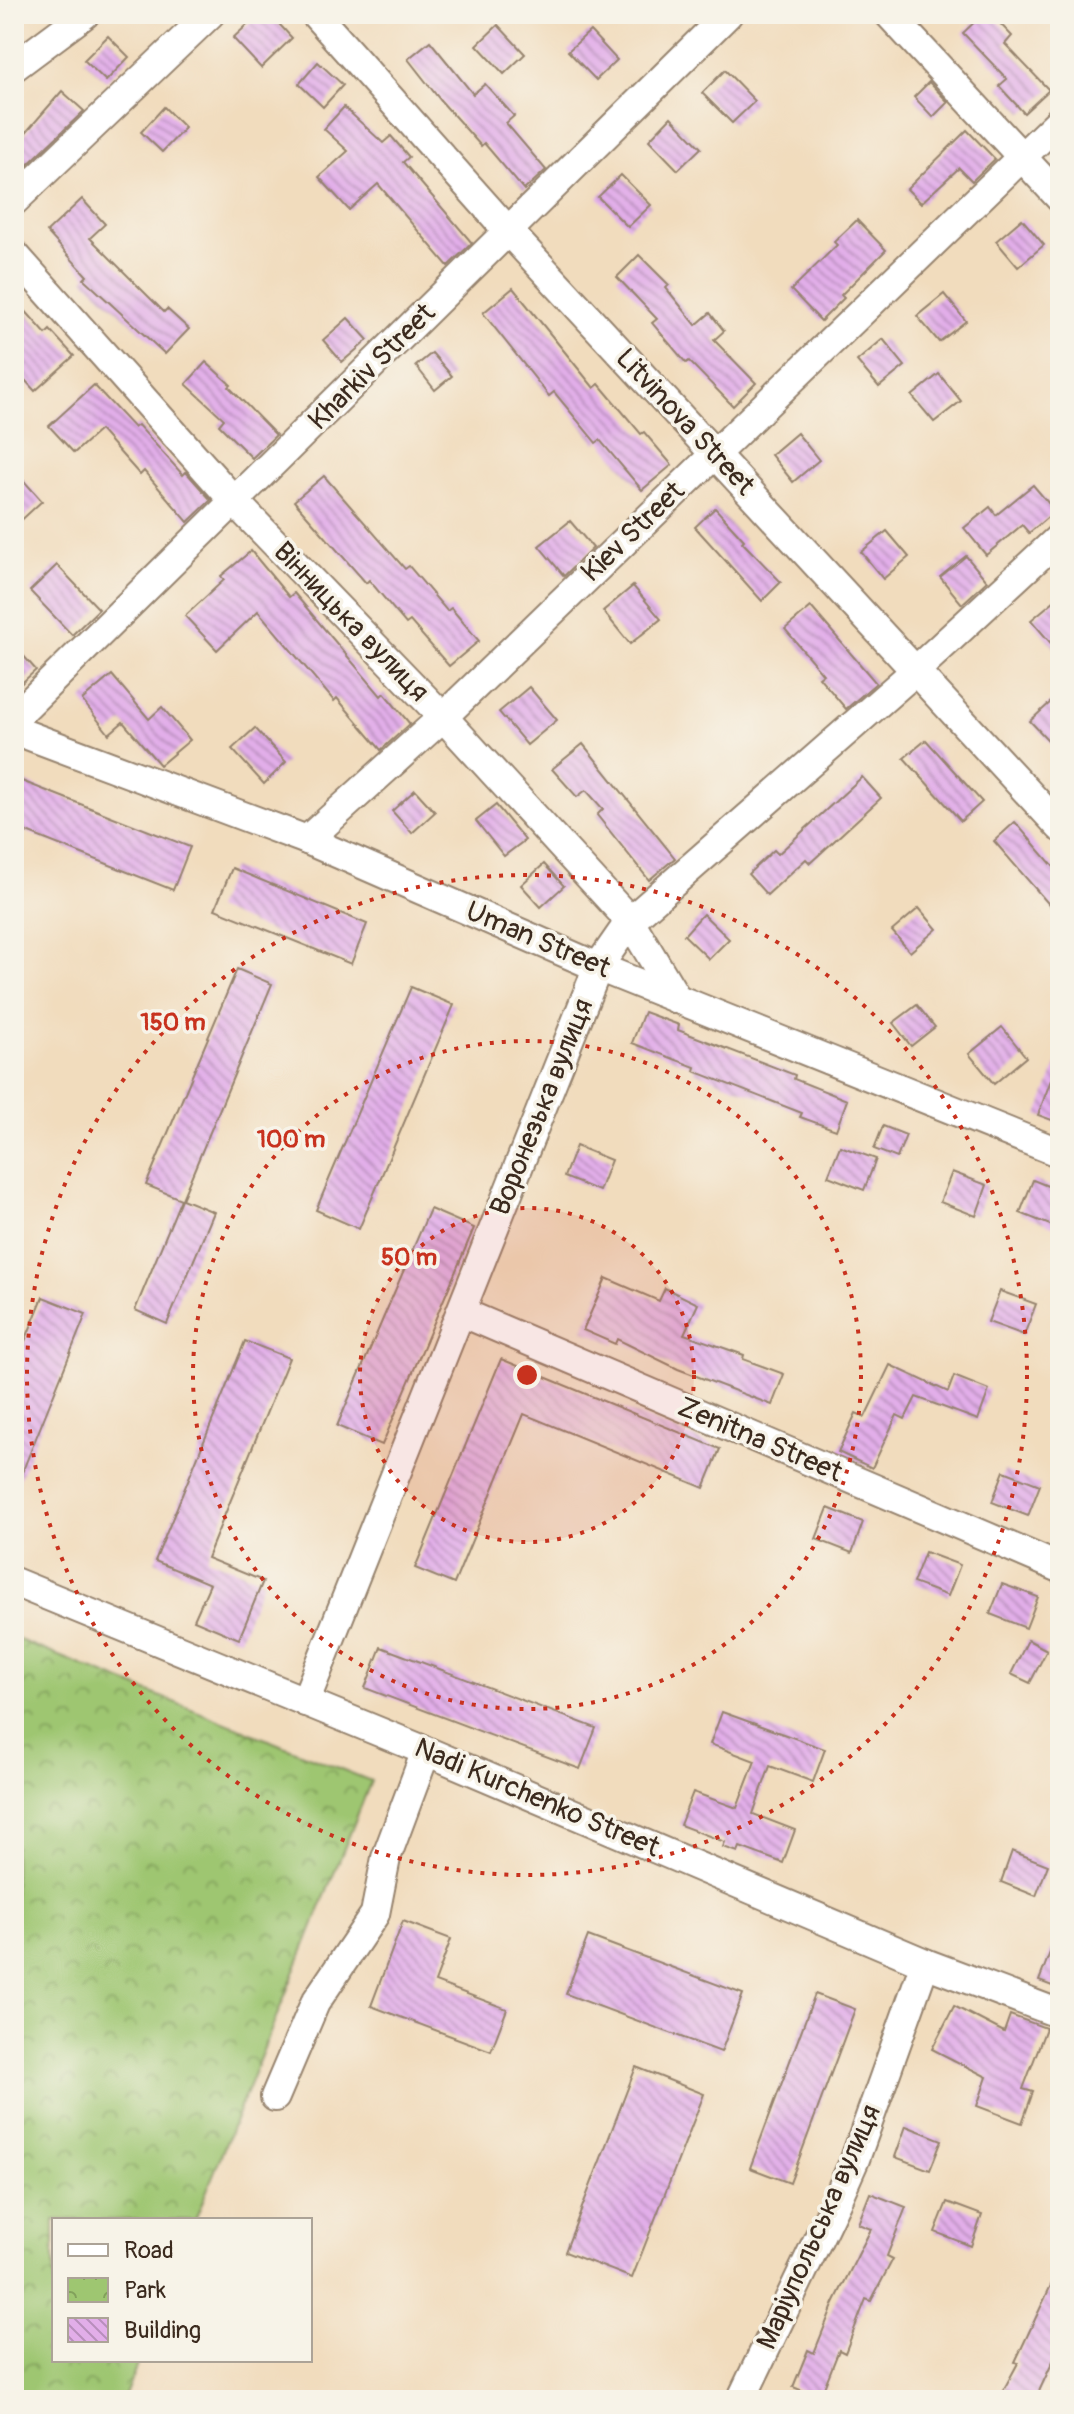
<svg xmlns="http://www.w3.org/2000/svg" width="1074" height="2414" viewBox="0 0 1074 2414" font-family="Pangolin,sans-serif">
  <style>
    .park { fill: url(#park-crowns); stroke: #6c7848; stroke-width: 2 }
    .building { fill: url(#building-back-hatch) }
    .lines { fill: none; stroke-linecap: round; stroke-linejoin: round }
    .minor-casing { stroke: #96836e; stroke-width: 32 }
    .minor { stroke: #fff; stroke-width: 28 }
    .ring { fill: none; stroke: #c8321e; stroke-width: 4; stroke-dasharray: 4 8 }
    .labels { text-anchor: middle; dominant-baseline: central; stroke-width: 7; stroke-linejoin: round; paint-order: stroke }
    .street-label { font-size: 28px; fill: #3b2a1e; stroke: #f7f3e8 }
    .centre { fill: #c8321e; stroke: #f7f3e8; stroke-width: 4 }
    .ring-label { font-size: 24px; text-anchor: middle; font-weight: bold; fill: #c8321e; stroke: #f7f3e8; stroke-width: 7; stroke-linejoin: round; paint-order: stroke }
  </style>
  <defs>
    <pattern id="park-crowns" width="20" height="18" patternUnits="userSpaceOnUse" patternTransform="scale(2)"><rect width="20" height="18" fill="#9ec671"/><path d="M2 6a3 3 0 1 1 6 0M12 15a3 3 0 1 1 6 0" fill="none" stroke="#82a15c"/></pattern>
    <pattern id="building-back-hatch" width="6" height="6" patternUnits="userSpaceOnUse" patternTransform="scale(2)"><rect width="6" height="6" fill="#e2aee9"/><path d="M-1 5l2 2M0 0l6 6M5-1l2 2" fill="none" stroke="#b88ebc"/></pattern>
  </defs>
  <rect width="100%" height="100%" fill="#f7f3e8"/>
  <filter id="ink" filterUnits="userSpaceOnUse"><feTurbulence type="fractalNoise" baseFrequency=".0125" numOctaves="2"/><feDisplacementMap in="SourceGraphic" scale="16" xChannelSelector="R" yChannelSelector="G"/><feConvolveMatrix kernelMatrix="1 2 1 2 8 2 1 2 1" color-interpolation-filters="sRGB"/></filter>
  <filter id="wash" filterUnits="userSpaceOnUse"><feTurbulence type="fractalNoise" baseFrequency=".006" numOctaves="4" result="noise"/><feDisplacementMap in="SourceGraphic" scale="32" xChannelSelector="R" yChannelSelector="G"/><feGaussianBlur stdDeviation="1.8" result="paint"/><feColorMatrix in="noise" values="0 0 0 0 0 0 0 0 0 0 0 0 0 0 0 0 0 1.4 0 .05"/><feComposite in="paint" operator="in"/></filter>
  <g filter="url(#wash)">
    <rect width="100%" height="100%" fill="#f1dcbd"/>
    <path class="park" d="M14,1638L371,1781L195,2220H54V2360H139L123,2400H14Z"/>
    <g id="blocks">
      <g class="building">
        <path d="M259,14H270L292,38L261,68L233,38Z"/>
        <path d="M983,14H991L1012,36L1005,44L1049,90L1024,113L999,86L1007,79L963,33Z"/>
        <path d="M498,25L525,54L504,74L477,45Z"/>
        <path d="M590,31L617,60L596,80L568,51Z"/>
        <path d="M108,36L129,57L106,81L84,60Z"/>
        <path d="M430,41L473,94L485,84L514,116L506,123L546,170L524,190L484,143L481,146L441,101L408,59Z"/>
        <path d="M318,62L343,85L323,107L299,84Z"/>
        <path d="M725,70L755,101L732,123L702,93Z"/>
        <path d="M929,82L948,102L933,117L914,97Z"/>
        <path d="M62,91L84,111L21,171L14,164V146Z"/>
        <path d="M164,107L185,128L162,152L141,132Z"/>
        <path d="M344,107L383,143L391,136L409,157L403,162L472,243L448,266L378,184L349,210L319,177L348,151L324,129Z"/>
        <path d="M671,117L701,148L678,170L649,140Z"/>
        <path d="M967,130L995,159L972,181L959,168L921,203L907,189Z"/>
        <path d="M621,175L651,205L628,227L598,197Z"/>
        <path d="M82,199L105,224L90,238L164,312L167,309L189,329L165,354L84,279L87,276L47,232Z"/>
        <path d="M1022,219L1044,245L1018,267L996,241Z"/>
        <path d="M857,220L886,250L841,295L844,298L821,321L791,290L837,245L834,242Z"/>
        <path d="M639,255L669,285L666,288L696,325L710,313L724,331L714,340L756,383L733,406L689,361L686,363L652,323L657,319L617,277Z"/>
        <path d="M513,288L594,388L599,384L641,434L644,432L672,465L642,490L600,440L596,443L554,392L549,396L483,313Z"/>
        <path d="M944,294L966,321L939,342L917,316Z"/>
        <path d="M14,298L46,334L50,330L74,356L35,391L14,368Z"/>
        <path d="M348,318L368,340L342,362L323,340Z"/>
        <path d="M883,339L905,366L879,387L857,361Z"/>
        <path d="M432,353L452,376L435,390L416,366Z"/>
        <path d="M206,362L231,385L229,387L276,435L252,458L219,425L224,419L186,384Z"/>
        <path d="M939,374L961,401L934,422L912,396Z"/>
        <path d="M94,385L134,428L138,425L183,475L186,472L211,500L188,522L144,471L140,475L100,430L74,453L49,426Z"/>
        <path d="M797,433L819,460L793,482L771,455Z"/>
        <path d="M14,470L42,501L14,527Z"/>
        <path d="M324,476L405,569L409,566L447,611L451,608L479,641L449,666L410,621L406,624L369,580L366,583L294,501Z"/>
        <path d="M1033,485L1055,511L1029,533L1022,525L986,555L964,528L990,507L996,515Z"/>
        <path d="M715,508L744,540L742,542L781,582L762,601L695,527Z"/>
        <path d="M570,521L593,548L564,576L539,546Z"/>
        <path d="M887,531L909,557L883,579L861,552Z"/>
        <path d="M251,551L289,597L294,593L381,696L384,693L410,724L381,750L337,698L334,701L258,611L217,650L185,616L224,580L221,576Z"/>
        <path d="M966,556L987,581L962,604L940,577Z"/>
        <path d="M57,565L99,609L72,635L30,591Z"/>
        <path d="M633,586L661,619L630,644L603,611Z"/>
        <path d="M1060,596V654L1031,620Z"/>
        <path d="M811,607L876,683L846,709L819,677L823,674L785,629Z"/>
        <path d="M14,645L36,670L14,690Z"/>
        <path d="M112,675L149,719L162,707L190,740L160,765L123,722L109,734L82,700Z"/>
        <path d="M529,687L557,720L527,745L499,712Z"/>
        <path d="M1052,701L1060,710V753L1030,721Z"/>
        <path d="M255,728L286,762L264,784L232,749Z"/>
        <path d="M926,740L982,802L961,821L904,758Z"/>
        <path d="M583,744L675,858L649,880L597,815L603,809L586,790L577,797L552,769Z"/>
        <path d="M862,777L881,798L810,863L806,859L767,895L748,874L774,850L778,854Z"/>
        <path d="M14,778L190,847L173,890L14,827Z"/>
        <path d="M415,790L435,812L412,833L392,811Z"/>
        <path d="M496,805L525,840L504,856L476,821Z"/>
        <path d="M1015,822L1060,874V917L994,841Z"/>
        <path d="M544,864L564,886L541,907L521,885Z"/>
        <path d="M232,868L367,924L351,964L215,909Z"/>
        <path d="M919,908L937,929L910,952L892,931Z"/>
        <path d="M703,914L729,939L709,959L684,935Z"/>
        <path d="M237,969L272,984L182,1199L214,1212L167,1324L135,1310L181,1199L146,1185Z"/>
        <path d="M411,987L454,1005L359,1229L316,1210Z"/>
        <path d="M917,1005L935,1027L911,1046L893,1023Z"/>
        <path d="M644,1012L679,1025L678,1030L795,1075L794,1079L847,1100L836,1130L800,1117L802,1113L694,1071L695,1067L632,1043Z"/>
        <path d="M1002,1027L1026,1057L994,1084L969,1054Z"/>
        <path d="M1058,1061H1060V1123L1038,1115Z"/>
        <path d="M883,1126L906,1135L897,1158L874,1149Z"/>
        <path d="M576,1146L611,1160L599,1191L564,1177Z"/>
        <path d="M840,1146L876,1159L864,1190L828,1176Z"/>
        <path d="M952,1172L987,1185L976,1216L940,1202Z"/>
        <path d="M1033,1180L1060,1191V1229L1020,1213Z"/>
        <path d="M430,1209L474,1228L382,1445L337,1426Z"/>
        <path d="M606,1278L659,1301L665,1288L698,1304L684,1334L744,1355L743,1359L784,1374L772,1405L678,1369L617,1339L615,1344L583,1330Z"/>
        <path d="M1000,1291L1036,1304L1024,1335L988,1322Z"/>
        <path d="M43,1297L86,1314L15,1490L14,1368Z"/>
        <path d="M245,1341L289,1358L207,1558L263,1581L239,1639L194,1620L210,1584L155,1561Z"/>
        <path d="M501,1359L720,1449L704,1488L524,1414L454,1584L415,1568Z"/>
        <path d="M890,1365L948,1392L954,1376L989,1390L978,1420L916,1397L905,1419L897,1415L872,1468L838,1452L856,1413L865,1417Z"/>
        <path d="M1004,1471L1040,1485L1028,1516L992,1502Z"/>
        <path d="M828,1508L863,1522L852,1553L816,1539Z"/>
        <path d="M925,1552L960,1565L948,1596L913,1583Z"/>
        <path d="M1002,1584L1038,1597L1026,1628L990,1614Z"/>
        <path d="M1028,1640L1047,1650L1030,1683L1011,1674Z"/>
        <path d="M381,1647L596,1728L580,1769L365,1688Z"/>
        <path d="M722,1712L825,1749L813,1782L770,1766L753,1814L795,1830L783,1863L740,1847L738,1852L723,1847L725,1842L680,1825L693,1792L737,1808L755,1761L710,1744Z"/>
        <path d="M1012,1851L1048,1865L1036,1896L1001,1882Z"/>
        <path d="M403,1921L451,1939L435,1982L507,2009L491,2051L371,2006Z"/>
        <path d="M1059,1929H1060V1989L1039,1981Z"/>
        <path d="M588,1936L743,1994L721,2052L566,1994Z"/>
        <path d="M815,1994L855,2009L790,2183L750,2168Z"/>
        <path d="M954,2006L1004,2032L1010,2015L1046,2028L1023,2089L1033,2092L1022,2123L977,2106L987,2077L932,2049Z"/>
        <path d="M636,2067L704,2094L632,2278L565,2252Z"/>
        <path d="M906,2126L942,2140L930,2170L895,2157Z"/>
        <path d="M870,2193L906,2207L887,2256L893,2259L871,2301L866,2299L845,2353L839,2350L820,2398L793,2387L808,2350L814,2353L834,2303L871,2229L858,2224Z"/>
        <path d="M947,2202L982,2215L971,2246L935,2232Z"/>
        <path d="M1060,2266V2346L1035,2400H998L1018,2363L1015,2362Z"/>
      </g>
    </g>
  </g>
  <g filter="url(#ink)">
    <use href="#blocks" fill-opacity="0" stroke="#96836e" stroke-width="2"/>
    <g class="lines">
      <defs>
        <g id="minor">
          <path d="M315,14L509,232L1060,827"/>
          <path d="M889,14L1060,198"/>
          <path d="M14,67L85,14"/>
          <path d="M14,201L210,14"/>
          <path d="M14,254L235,502L443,717L630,921L677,999"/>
          <path d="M14,718L728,14"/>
          <path d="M14,730L307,840L598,967L1060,1153"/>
          <path d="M307,840L443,717L1060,120"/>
          <path d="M461,1312L1060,1568"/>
          <path d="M14,1582L426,1751L925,1963L1060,2014"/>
          <path d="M305,1702L598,967L630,921L914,672L1060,537"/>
          <path d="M275,2097L315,2003L375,1914L386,1858L426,1751"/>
          <path d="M741,2400L836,2202L855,2159L925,1963"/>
        </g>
      </defs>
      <use href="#minor" class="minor-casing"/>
      <use href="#minor" class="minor"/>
    </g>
  </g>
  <circle cx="527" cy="1375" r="167" fill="#c8321e" fill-opacity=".12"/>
  <g class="ring">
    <circle cx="527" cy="1375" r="167"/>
    <circle cx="527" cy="1375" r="334"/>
    <circle cx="527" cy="1375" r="500"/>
  </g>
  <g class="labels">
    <g class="street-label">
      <text transform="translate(372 367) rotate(-45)">Kharkiv Street</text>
      <text transform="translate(685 422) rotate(47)">Litvinova Street</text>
      <text transform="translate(633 532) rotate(-44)">Kiev Street</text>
      <text transform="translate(351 622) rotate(46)">Вінницька вулиця</text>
      <text transform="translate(538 940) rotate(23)">Uman Street</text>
      <text transform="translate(542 1107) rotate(-68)">Воронезька вулиця</text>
      <text transform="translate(760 1440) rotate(23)">Zenitna Street</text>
      <text transform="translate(537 1798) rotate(23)">Nadi Kurchenko Street</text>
      <text transform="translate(819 2227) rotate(-66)">Маріупольська вулиця</text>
    </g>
  </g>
  <circle cx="527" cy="1375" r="12" class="centre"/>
  <g class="ring-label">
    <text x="173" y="1030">150 m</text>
    <text x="291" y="1147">100 m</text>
    <text x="409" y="1265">50 m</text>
  </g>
  <rect width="1074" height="2414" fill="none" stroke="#f7f3e8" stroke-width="48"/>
  <rect x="52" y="2218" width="260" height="144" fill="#f7f3e8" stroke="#aca397" stroke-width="2"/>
  <rect x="68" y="2244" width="40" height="12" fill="#ffffff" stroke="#aca397" stroke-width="2"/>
  <text x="124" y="2258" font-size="24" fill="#3b2a1e">Road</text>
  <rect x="68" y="2278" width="40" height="24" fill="url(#park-crowns)" stroke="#aca397" stroke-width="2"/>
  <text x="124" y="2298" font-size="24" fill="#3b2a1e">Park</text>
  <rect x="68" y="2318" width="40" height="24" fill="url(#building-back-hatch)" stroke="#aca397" stroke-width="2"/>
  <text x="124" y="2338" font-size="24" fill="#3b2a1e">Building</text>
</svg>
